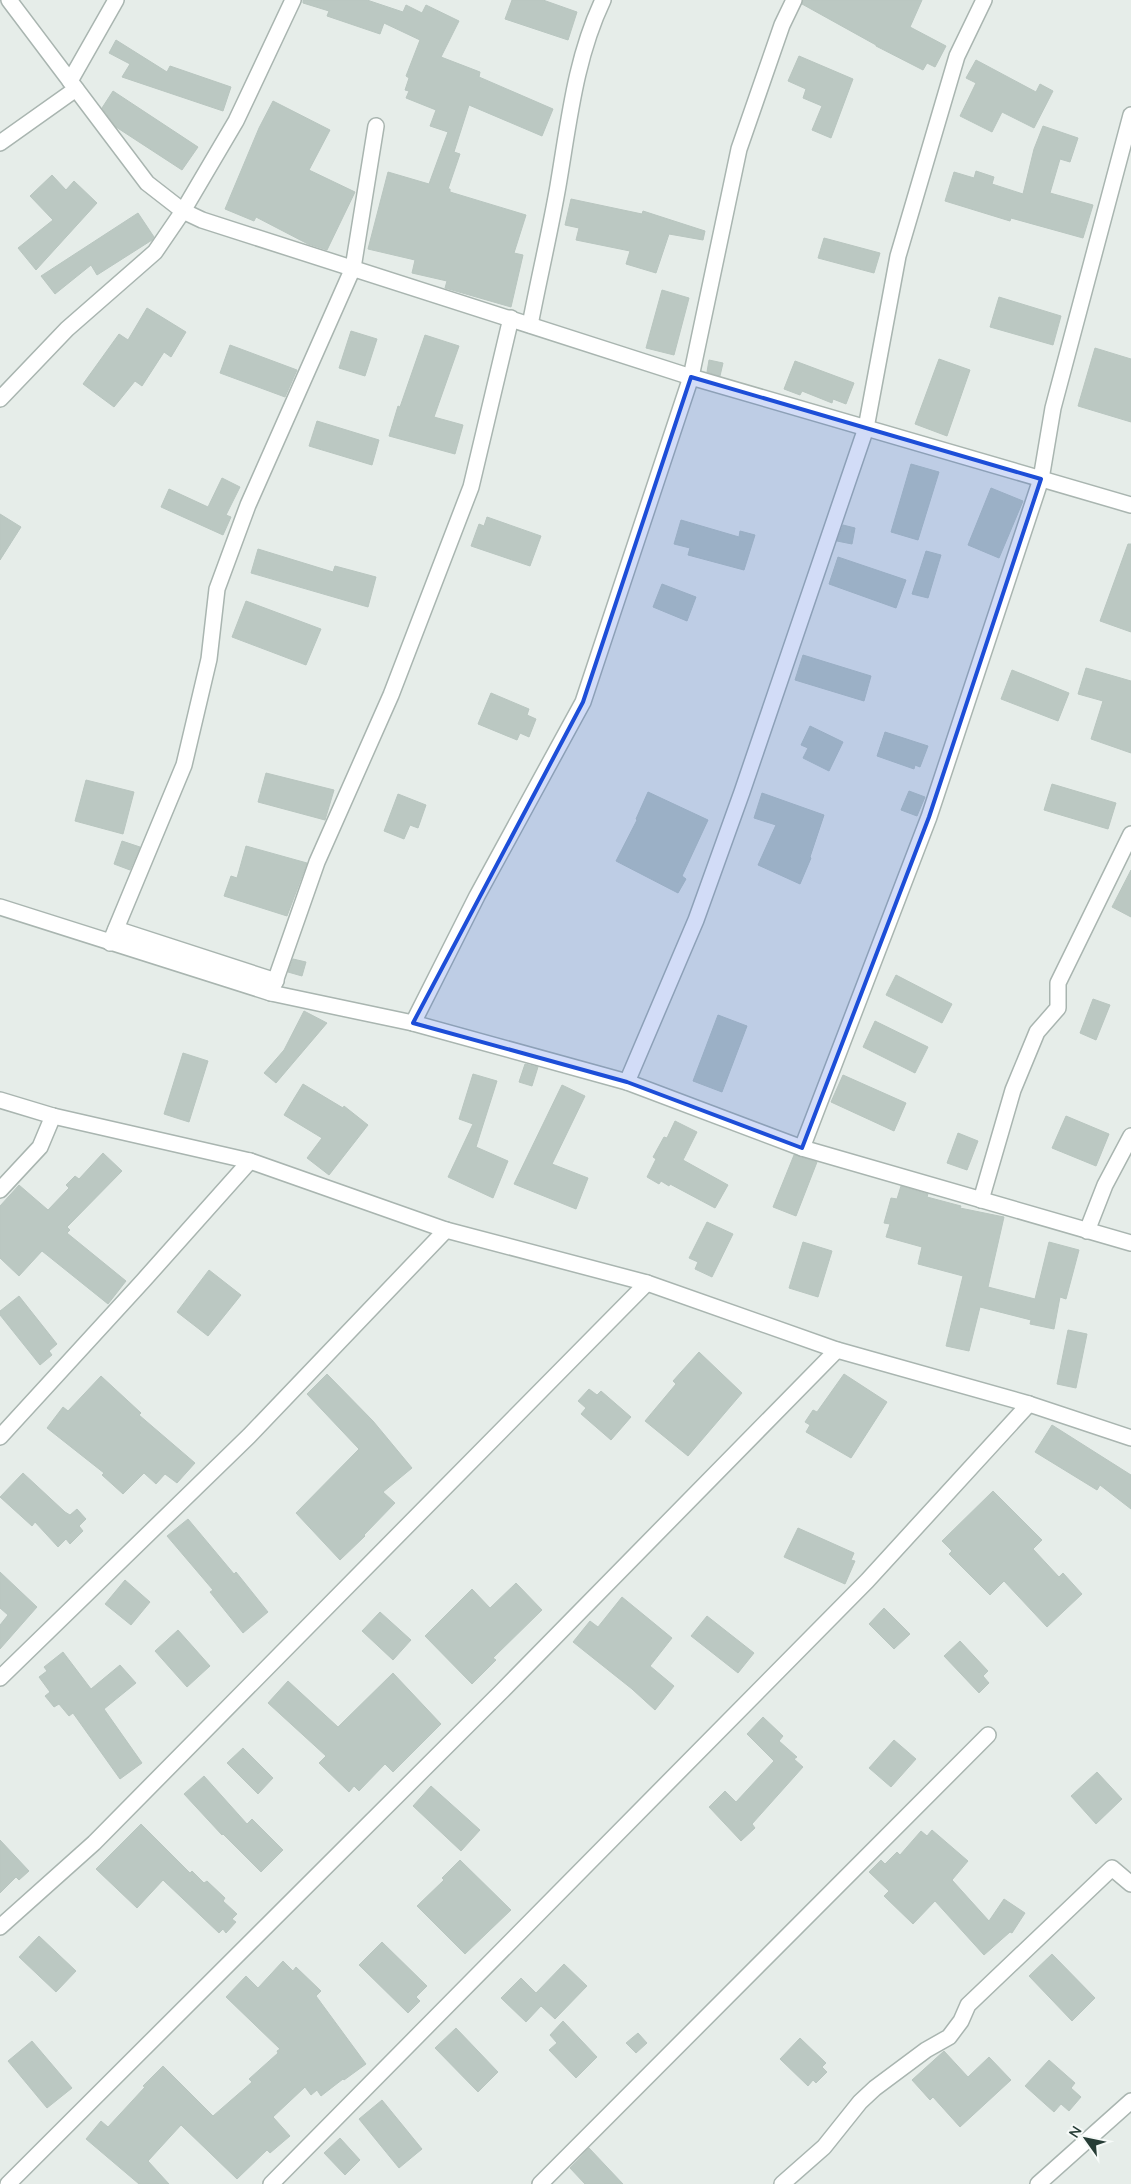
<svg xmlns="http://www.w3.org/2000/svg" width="1131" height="2184" viewBox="0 0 1131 2184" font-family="Mulish,sans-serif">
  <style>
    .building { fill: #bbc8c2; stroke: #b9c6c0 }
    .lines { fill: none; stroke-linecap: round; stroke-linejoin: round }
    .minor-casing { stroke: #a9b5b0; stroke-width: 18 }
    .minor { stroke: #fff; stroke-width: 15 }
    .marked { fill: #1d4ed8; fill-opacity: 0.2; stroke: #1d4ed8; stroke-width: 4; stroke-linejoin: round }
  </style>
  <rect width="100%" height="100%" fill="#e6ede9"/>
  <g class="building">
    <path d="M303,0H367L403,12L406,5L422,13L426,5L459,21L441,57L480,72L479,77L553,109L542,136L469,105L454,152L460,154L448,189H450V192L526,215L514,253L523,255L511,307L445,288L447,281L412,273L415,260L368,249L388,172L429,184L448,132L430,126L436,110L406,98L409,91L405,90L409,78L406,76L420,40L384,23L380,34L327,16L329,11L303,3Z"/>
    <path d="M512,0H543L577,12L568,40L505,19Z"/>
    <path d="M803,0H922L910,27L946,46L935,67L927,63L923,70L876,46V45L802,4Z"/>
    <path d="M116,40L167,72L170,66L231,87L223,111L122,77L130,64L109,53Z"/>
    <path d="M799,56L853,79L831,138L812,130L822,106L803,98L806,89L788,81Z"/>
    <path d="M976,60L1036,92L1040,84L1053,91L1034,128L1002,112L992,132L960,116L976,83L966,78Z"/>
    <path d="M113,91L198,147L182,170L116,127L102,108Z"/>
    <path d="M273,101L330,130L309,170L355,192L327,250L308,244L256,217L254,221L225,209L259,128Z"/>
    <path d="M1043,126L1078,138L1070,162L1060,159L1050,193L1093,205L1083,238L1011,218L1010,221L945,201L954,172L974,178L976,171L994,177L992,184L1023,194L1034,149Z"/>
    <path d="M52,175L66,190L74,181L97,203L36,270L18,248L53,220L30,196Z"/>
    <path d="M571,199L642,214L643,211L705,231L703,240L669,234L656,273L626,264L630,251L576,240L579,228L565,225Z"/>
    <path d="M138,213L154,237L152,240L97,275L91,265L55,294L41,276Z"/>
    <path d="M824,238L880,253L874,273L818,258Z"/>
    <path d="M662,290L689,298L674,355L646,348Z"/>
    <path d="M999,297L1061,316L1053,345L990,327Z"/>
    <path d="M147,308L186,332L171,357L164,352L142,386L135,381L114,407L83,384L119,334L128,340Z"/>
    <path d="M351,331L377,339L365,376L339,368Z"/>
    <path d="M425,335L459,346L434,417L463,425L455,454L389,436L398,406L400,407Z"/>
    <path d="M230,345L297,370L285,397L220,373Z"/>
    <path d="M1095,348L1131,359V422L1078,406Z"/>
    <path d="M939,359L970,370L947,436L915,424Z"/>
    <path d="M709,360L723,363L720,376L707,372Z"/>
    <path d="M795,361L854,383L846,404L833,399L832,403L802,391L800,395L784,389Z"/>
    <path d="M317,421L379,440L372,465L309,446Z"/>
    <path d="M911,464L939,472L918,540L891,532Z"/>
    <path d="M222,478L240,487L226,515L231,517L223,535L161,507L169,489L208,507Z"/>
    <path d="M991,488L1023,501L999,558L968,545Z"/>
    <path d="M0,514L21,527L0,560Z"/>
    <path d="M487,517L541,536L530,566L471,546L479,524L484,526Z"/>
    <path d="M681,520L739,537L740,531L755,535L744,570L688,555L690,548L674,544Z"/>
    <path d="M843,525L855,528L852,544L837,541Z"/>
    <path d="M1128,544H1131V632L1100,621Z"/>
    <path d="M258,549L333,572L335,566L376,577L368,607L251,573Z"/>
    <path d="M926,551L941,555L928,598L912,594Z"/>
    <path d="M838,557L906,580L896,608L829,584Z"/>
    <path d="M662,584L696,597L687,621L653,607Z"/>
    <path d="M246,601L321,629L306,665L232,637Z"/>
    <path d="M803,655L871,676L864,701L795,680Z"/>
    <path d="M1086,668L1131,681V753L1091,739L1103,701L1078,694Z"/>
    <path d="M1012,670L1069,693L1058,721L1001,699Z"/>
    <path d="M491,693L529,709L527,715L536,719L529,737L520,733L517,740L478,724Z"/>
    <path d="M810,726L843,742L829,771L803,758L808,748L801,745Z"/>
    <path d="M885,732L928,746L920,767L915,765L914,769L877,756Z"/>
    <path d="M266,773L334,790L325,820L258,802Z"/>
    <path d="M86,780L134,792L123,834L75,821Z"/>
    <path d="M1052,784L1116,803L1108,829L1044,810Z"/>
    <path d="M909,791L925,797L917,816L901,810Z"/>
    <path d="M648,792L708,820L682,876L686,879L678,893L616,861L637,820L636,819Z"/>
    <path d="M762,793L824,815L810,857L811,858L800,884L758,865L776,825L754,818Z"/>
    <path d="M398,794L426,805L418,828L410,825L404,839L384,831Z"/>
    <path d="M122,841L140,847L130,870L114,864Z"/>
    <path d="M246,846L307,863L287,916L224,896L231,876L237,878Z"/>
    <path d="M1131,870V917L1112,907Z"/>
    <path d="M293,959L306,962L302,976L288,972Z"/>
    <path d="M896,975L952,1004L942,1023L886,995Z"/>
    <path d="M1093,999L1110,1005L1096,1040L1080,1033Z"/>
    <path d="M304,1011L327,1023L276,1083L264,1073L284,1050Z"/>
    <path d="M718,1015L747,1026L722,1092L693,1081Z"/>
    <path d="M875,1021L928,1047L915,1073L863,1047Z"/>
    <path d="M183,1053L208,1061L189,1122L164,1114Z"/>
    <path d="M525,1064L538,1067L532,1086L519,1082Z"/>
    <path d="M473,1074L497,1081L476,1147L508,1161L493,1198L448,1177L473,1124L459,1119Z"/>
    <path d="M843,1075L906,1103L894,1131L831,1102Z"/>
    <path d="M303,1084L343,1108L344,1106L368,1125L329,1175L307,1158L322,1138L284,1115Z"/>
    <path d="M562,1085L585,1096L552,1164L588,1178L576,1209L514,1184Z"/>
    <path d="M1066,1116L1109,1134L1096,1166L1052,1148Z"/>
    <path d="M675,1121L697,1132L683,1160L728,1185L715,1208L670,1184L669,1186L661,1181L659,1184L647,1177L656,1159L653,1157L664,1137L667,1138Z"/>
    <path d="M958,1133L978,1141L967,1170L947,1163Z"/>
    <path d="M103,1153L122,1171L67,1227L70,1230L67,1233L126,1281L108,1304L42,1251L19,1276L0,1258V1206L19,1185L48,1210L69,1188L66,1185L75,1176L79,1179Z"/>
    <path d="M794,1155L817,1162L796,1216L773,1207Z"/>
    <path d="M901,1186L928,1194L927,1197L961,1206L960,1208L1004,1217L988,1287L1035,1299L1049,1242L1079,1250L1066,1299L1060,1297L1054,1329L1030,1324L1031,1320L980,1307L969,1351L946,1346L963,1276L918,1264L922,1247L886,1237L890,1224L884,1223L891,1198L897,1199Z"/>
    <path d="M707,1222L733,1234L712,1277L695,1269L698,1262L689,1258Z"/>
    <path d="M803,1242L832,1251L818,1297L789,1288Z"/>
    <path d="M209,1270L241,1295L208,1336L177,1312Z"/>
    <path d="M19,1296L57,1344L49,1351L52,1355L40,1365L0,1315V1311Z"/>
    <path d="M1068,1330L1087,1334L1076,1388L1057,1384Z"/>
    <path d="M699,1352L742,1393L688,1456L645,1421L676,1384L673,1381Z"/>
    <path d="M327,1374L373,1421L412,1468L383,1492L395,1503L364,1535L365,1536L340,1560L296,1513L359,1449L307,1394Z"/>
    <path d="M844,1374L887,1402L851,1458L806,1432L810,1425L805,1422L813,1410L817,1412Z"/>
    <path d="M101,1376L141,1413L139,1415L195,1463L177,1483L165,1474L156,1484L144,1473L123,1494L102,1475L104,1473L47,1428L63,1407L68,1411Z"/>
    <path d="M589,1389L597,1395L601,1391L631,1417L611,1440L581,1414L586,1408L578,1401Z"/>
    <path d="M1052,1425L1131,1475V1509L1100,1485L1097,1490L1035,1452Z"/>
    <path d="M23,1473L65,1512L70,1515L77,1509L86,1519L79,1526L83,1531L70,1544L66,1539L58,1547L35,1522L32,1526L0,1497Z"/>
    <path d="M993,1491L1042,1540L1033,1549L1059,1577L1063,1573L1082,1594L1047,1627L1004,1581L990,1595L949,1554L952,1551L942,1541Z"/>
    <path d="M188,1519L234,1574L236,1572L268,1612L243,1633L210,1592L213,1590L167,1536Z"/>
    <path d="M798,1528L854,1553L851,1560L855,1561L845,1584L784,1557Z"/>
    <path d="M0,1572L37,1607L0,1649V1625L8,1615L0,1608Z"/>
    <path d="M125,1580L150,1602L131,1625L105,1604Z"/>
    <path d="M516,1583L542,1610L493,1658L496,1660L472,1684L425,1636L472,1589L490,1608Z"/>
    <path d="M622,1597L672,1638L650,1666L674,1686L655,1710L632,1689L573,1642L590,1621L598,1627Z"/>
    <path d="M884,1608L910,1634L894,1649L869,1624Z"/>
    <path d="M380,1612L411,1640L393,1660L362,1631Z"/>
    <path d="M707,1616L754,1653L738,1673L691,1636Z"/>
    <path d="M178,1630L210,1666L187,1687L155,1651Z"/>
    <path d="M960,1641L988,1671L983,1676L989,1683L979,1693L944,1656Z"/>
    <path d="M63,1652L91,1689L120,1665L136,1683L104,1709L142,1763L120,1779L73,1713L69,1716L59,1704L54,1707L45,1696L50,1692L39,1677L47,1671L44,1667Z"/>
    <path d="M393,1673L441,1724L393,1772L385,1764L359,1791L354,1786L349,1792L319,1763L326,1756L268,1703L288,1681L338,1727Z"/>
    <path d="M763,1717L783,1736L779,1741L797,1757L794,1759L803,1767L752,1824L755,1828L741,1841L709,1807L725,1791L736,1802L774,1761L747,1734Z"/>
    <path d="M894,1740L916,1759L891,1787L869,1768Z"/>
    <path d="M243,1748L273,1778L258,1794L227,1763Z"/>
    <path d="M1097,1772L1122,1799L1096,1824L1071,1796Z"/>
    <path d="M204,1776L247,1824L252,1819L283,1850L261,1872L223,1834L222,1835L184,1794Z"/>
    <path d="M431,1786L480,1830L461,1851L413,1806Z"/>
    <path d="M141,1824L190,1873L192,1871L204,1883L207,1881L225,1898L223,1901L237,1914L232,1919L236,1922L226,1933L223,1929L219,1933L163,1880L137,1908L96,1869Z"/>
    <path d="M932,1830L968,1861L952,1880L989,1921L1004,1899L1025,1913L1012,1933L1010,1932L984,1955L935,1901L913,1924L884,1896L889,1891L869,1872L881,1860L885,1864L897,1852L900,1855L921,1831L927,1836Z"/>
    <path d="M0,1840L29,1871L19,1880L16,1877L0,1893Z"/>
    <path d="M460,1860L511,1910L465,1954L417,1906L444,1880L442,1878Z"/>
    <path d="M39,1936L76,1971L56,1992L19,1957Z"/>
    <path d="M382,1942L427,1986L416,1997L420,2001L408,2013L359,1965Z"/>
    <path d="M1052,1954L1095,1998L1072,2021L1029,1976Z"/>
    <path d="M283,1961L293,1971L296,1967L321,1991L316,1996L366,2064L344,2080L343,2079L321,2096L317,2090L311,2095L305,2087L273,2117L290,2136L270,2153L267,2150L237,2179L181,2125L148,2161L169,2184H139L86,2139L101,2121L108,2127L145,2087L143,2086L163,2066L213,2116L252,2082L249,2079L278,2053L277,2051L280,2049L226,1997L246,1976L258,1988Z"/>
    <path d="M564,1964L587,1986L555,2019L541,2006L526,2022L501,1998L521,1978L536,1993Z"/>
    <path d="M563,2021L597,2057L576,2078L549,2050L557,2043L550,2035Z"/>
    <path d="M456,2028L498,2072L478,2092L435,2048Z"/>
    <path d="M638,2033L647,2043L636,2053L626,2043Z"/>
    <path d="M800,2038L826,2063L822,2067L827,2072L816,2083L813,2080L808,2086L780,2059Z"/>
    <path d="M32,2041L72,2088L47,2108L8,2061Z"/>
    <path d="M944,2051L968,2077L989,2057L1011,2080L960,2127L933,2097L930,2100L912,2080Z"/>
    <path d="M1049,2060L1075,2083L1071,2088L1081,2097L1069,2111L1061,2104L1054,2112L1025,2086Z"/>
    <path d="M382,2100L422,2149L399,2168L359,2119Z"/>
    <path d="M340,2138L360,2160L345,2175L324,2153Z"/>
    <path d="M589,2148L623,2184H585L570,2168Z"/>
  </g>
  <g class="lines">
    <defs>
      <g id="minor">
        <path d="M9,0L147,183L183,211L202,220L691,377L1131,505"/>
        <path d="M70,81L116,0"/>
        <path d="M0,143L76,89"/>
        <path d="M530,325C539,278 550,232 558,186C569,122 575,59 603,0"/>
        <path d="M0,399L67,329L155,252L183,211L236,121L293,0"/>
        <path d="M0,907L271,993L413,1023L627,1082L802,1148L1131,1243"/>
        <path d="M116,929L276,981"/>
        <path d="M110,943L184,765L209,659L217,589L248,505L353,268L376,126"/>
        <path d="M271,993L317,862L391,695L471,487L511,318"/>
        <path d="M413,1023L477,896L583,702L691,377L739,149L782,25L794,0"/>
        <path d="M627,1082L696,920L742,792L866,428L898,256L957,56L984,0"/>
        <path d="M0,1100L53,1116L250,1161L446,1230L647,1283L837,1350L1029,1404L1131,1438"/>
        <path d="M802,1148L929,817L1041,479L1053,408L1131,115"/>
        <path d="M0,1190L40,1147L53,1116"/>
        <path d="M981,1200L1013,1090L1037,1032L1058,1008V983L1131,834"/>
        <path d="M1087,1231L1105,1185L1131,1136"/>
        <path d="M0,1437L143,1281L250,1161"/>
        <path d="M0,1678L249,1436L446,1230"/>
        <path d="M0,1927L94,1843L647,1283"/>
        <path d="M8,2184L501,1692L837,1350"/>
        <path d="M271,2184L867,1581L1029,1404"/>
        <path d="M540,2184L988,1735"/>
        <path d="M782,2184L824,2147L860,2102L875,2088L926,2050L949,2037L961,2021L968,2005L1112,1868L1131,1884"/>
        <path d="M1038,2184L1131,2101"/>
      </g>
    </defs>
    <use href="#minor" class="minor-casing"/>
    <use href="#minor" class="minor"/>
  </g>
  <path class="marked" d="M691,377L1041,479L929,817L802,1148L627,1082L413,1023L583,702Z"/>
  <g transform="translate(1086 2139) rotate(303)" stroke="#f6faf8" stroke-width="4" paint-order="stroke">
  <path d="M0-4L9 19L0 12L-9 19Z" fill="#273d36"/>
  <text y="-8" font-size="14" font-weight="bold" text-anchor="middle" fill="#273d36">N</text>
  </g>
</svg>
